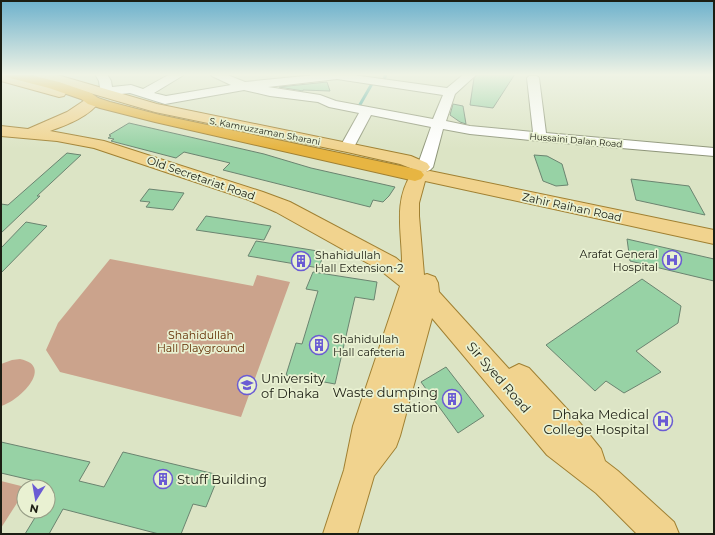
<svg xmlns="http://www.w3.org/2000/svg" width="715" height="535" viewBox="0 0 715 535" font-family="Montserrat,sans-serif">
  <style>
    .green { fill: #cba38c }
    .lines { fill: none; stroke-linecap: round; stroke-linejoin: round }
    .stream { stroke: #54ada2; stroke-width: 3 }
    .building { fill: #97d2a5; stroke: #6b8470 }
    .minor-casing { stroke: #8e9579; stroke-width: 2 }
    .major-casing { stroke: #a08032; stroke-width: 2 }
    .highway-casing { stroke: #a08032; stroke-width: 2 }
    .minor { fill: #fff; fill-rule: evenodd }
    .major { fill: #f1d38e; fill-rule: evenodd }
    .highway { fill: #e7b542; fill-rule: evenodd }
    .labels { text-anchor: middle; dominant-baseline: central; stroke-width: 3.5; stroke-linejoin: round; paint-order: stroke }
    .far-street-label { font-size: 9px; fill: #1c1e13; stroke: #e9f1d2 }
    .street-label { font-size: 11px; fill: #1c1e13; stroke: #e9f1d2 }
    .poi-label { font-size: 11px; fill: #1c1e13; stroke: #e9f1d2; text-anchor: start }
    .park-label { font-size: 11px; fill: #612b00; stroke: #e9f1d2 }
    .near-street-label { font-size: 13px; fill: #1c1e13; stroke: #e9f1d2 }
    .near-poi-label { font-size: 13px; fill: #1c1e13; stroke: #e9f1d2; text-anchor: start }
  </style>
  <rect width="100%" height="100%" fill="#dce4c5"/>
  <g class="green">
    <path d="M110,259L253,286L257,275L290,282L241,417L60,372L46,350L58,323Z"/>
    <path d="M20,359C55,366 19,401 1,406V364L12,360Z"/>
    <path d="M1,481L25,487H24V492L1,528Z"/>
  </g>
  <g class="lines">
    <g class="stream">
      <path d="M383,83L386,74"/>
      <path d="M358,108L373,82"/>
    </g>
  </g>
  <g class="building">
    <path d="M478,74H515L493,108L470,105L474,78Z"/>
    <path d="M327,82L330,91L303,90V91L279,87Z"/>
    <path d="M453,104L463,106L466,124L460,122L450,115Z"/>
    <path d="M129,123L264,154L311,168L395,187L389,196L383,202L373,200L370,207L223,170L230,163L184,152L176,158L111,141L114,139L108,138L111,136L109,135Z"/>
    <path d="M67,153L81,155L37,196H40L1,233V204L8,205Z"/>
    <path d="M534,155L547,156L562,164L568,185L556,186L543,181Z"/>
    <path d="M631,179L689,186L705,215L636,200Z"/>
    <path d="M149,189L184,193L173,210L146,207L150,202L140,201Z"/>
    <path d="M206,216L271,226L264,240L196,230Z"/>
    <path d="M26,222L47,226L1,273V248Z"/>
    <path d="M627,239L714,259V281L630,261Z"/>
    <path d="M256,241L324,252L319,268L248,256Z"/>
    <path d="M313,272L377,282L374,300L355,297L335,384L286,375L296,343L302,344L318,291L306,289Z"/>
    <path d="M642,279L681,306L678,323L636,351L661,372L624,393L606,381L595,391L546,345Z"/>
    <path d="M446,367L484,416L458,433L421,382Z"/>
    <path d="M1,442L90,462L79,481L104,487L123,452L219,475L206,507L193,504L181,534H159L63,509L49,534H25L39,511H48V484L1,473Z"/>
  </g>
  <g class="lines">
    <defs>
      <path id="minor" d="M95,74H107L111,81L112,87L131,85L143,89L170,74H184L182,76L154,93L166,96L231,85L212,76L210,74H225L245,82L325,74H346L447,88L464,74H477L455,94L446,121L470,126L533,132L527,78L529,76H537L539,78L546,133L714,148V156L540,141L470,134L443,129L433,167L430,170L425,172L420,170L417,167L431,127L371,115L354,147L352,150L347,151L342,150L340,147L359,113L329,107L318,102L270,96L244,90L165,104L130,93L103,96L99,95L97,92L100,88L99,81ZM337,79L443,95L433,119L336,101L320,95L268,87Z"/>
      <g id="major">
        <path d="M1,74L64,90L66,93L64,96L59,97L1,81Z"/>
        <path d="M33,74H54L157,104L411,156L427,163L430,167L427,171L421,172L430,171L714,230V244L425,181L419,203V216L424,275L427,274L435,277L438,283L439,292L509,369L519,364L529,368L580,423L601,449L605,461L618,471L674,522L679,534H637L596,493L547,455L432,318L400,436L396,447L374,476L357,534H323L344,470L353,426L400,286L380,270L276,212L249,200L94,148L57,141L1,136V126L28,129L67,112L88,98L93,97L98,98L100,101C90,116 67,125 50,131L104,141L263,192L290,202L396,258L402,263C402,232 393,201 412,173L418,171L400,164L347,152L155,112L35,77Z"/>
      </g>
      <path id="highway" d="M5,74H26L59,82L91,93L98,98L110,102L160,115L415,169L421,171L424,175L421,179L415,181L155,122L100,108L88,104L81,99L49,88L6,77Z"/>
    </defs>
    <use href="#minor" class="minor-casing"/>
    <use href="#major" class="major-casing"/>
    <use href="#highway" class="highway-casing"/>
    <use href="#minor" class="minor"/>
    <use href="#major" class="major"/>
    <use href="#highway" class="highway"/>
  </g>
  <linearGradient id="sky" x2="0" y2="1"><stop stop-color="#6db1cc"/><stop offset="0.5" stop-color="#eff3e5"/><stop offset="1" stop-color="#eff3e5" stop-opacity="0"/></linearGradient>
  <rect width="715" height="149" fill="url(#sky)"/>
  <defs>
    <symbol id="hospital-ring" viewBox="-11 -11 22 22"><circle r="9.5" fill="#e9f1d2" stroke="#6a5bd4" stroke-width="1.5"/><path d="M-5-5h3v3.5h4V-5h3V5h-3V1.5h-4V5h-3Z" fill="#6a5bd4"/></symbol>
    <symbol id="building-ring" viewBox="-11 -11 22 22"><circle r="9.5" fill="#e9f1d2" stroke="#6a5bd4" stroke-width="1.5"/><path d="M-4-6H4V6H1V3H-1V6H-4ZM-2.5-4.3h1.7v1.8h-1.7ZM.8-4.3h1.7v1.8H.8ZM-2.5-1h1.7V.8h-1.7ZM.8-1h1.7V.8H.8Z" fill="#6a5bd4"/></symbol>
    <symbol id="university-ring" viewBox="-11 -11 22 22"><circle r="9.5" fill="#e9f1d2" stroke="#6a5bd4" stroke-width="1.5"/><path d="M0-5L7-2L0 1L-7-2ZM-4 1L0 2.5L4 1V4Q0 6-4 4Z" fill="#6a5bd4"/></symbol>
  </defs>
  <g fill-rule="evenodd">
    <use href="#hospital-ring" x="661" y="249" width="22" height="22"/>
    <use href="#building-ring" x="290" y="250" width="22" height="22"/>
    <use href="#building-ring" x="308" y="334" width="22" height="22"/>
    <use href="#university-ring" x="236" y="374" width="22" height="22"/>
    <use href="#building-ring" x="441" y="388" width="22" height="22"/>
    <use href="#hospital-ring" x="652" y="410" width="22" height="22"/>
    <use href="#building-ring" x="152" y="468" width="22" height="22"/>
  </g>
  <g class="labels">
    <g class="far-street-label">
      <text transform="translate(265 131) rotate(11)">S. Kamruzzaman Sharani</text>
      <text transform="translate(576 140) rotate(5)">Hussaini Dalan Road</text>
    </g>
    <g class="street-label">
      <text transform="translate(201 178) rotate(19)">Old Secretariat Road</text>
      <text transform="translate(572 207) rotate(12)">Zahir Raihan Road</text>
    </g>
    <g class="poi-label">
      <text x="658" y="254" text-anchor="end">Arafat General<tspan x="658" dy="13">Hospital</tspan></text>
      <text x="315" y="255">Shahidullah<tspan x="315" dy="13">Hall Extension-2</tspan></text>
      <text x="333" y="339">Shahidullah<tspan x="333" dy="13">Hall cafeteria</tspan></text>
    </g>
    <g class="park-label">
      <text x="201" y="335">Shahidullah<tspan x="201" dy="13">Hall Playground</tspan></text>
    </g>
    <g class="near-street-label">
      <text transform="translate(499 377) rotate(49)">Sir Syed Road</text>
    </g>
    <g class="near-poi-label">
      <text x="261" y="378">University<tspan x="261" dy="15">of Dhaka</tspan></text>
      <text x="438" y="392" text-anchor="end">Waste dumping<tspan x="438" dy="15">station</tspan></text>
      <text x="649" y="414" text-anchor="end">Dhaka Medical<tspan x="649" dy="15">College Hospital</tspan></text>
      <text x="177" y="479">Stuff Building</text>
    </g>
  </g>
  <rect width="715" height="535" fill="none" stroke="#1c1e13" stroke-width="4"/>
  <g transform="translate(36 499) rotate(191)"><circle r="19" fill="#e9f1d2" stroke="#979d86"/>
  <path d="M0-3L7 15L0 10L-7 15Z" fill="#6a5bd4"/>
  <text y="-6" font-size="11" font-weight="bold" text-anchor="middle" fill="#1c1e13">N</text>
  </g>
</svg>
